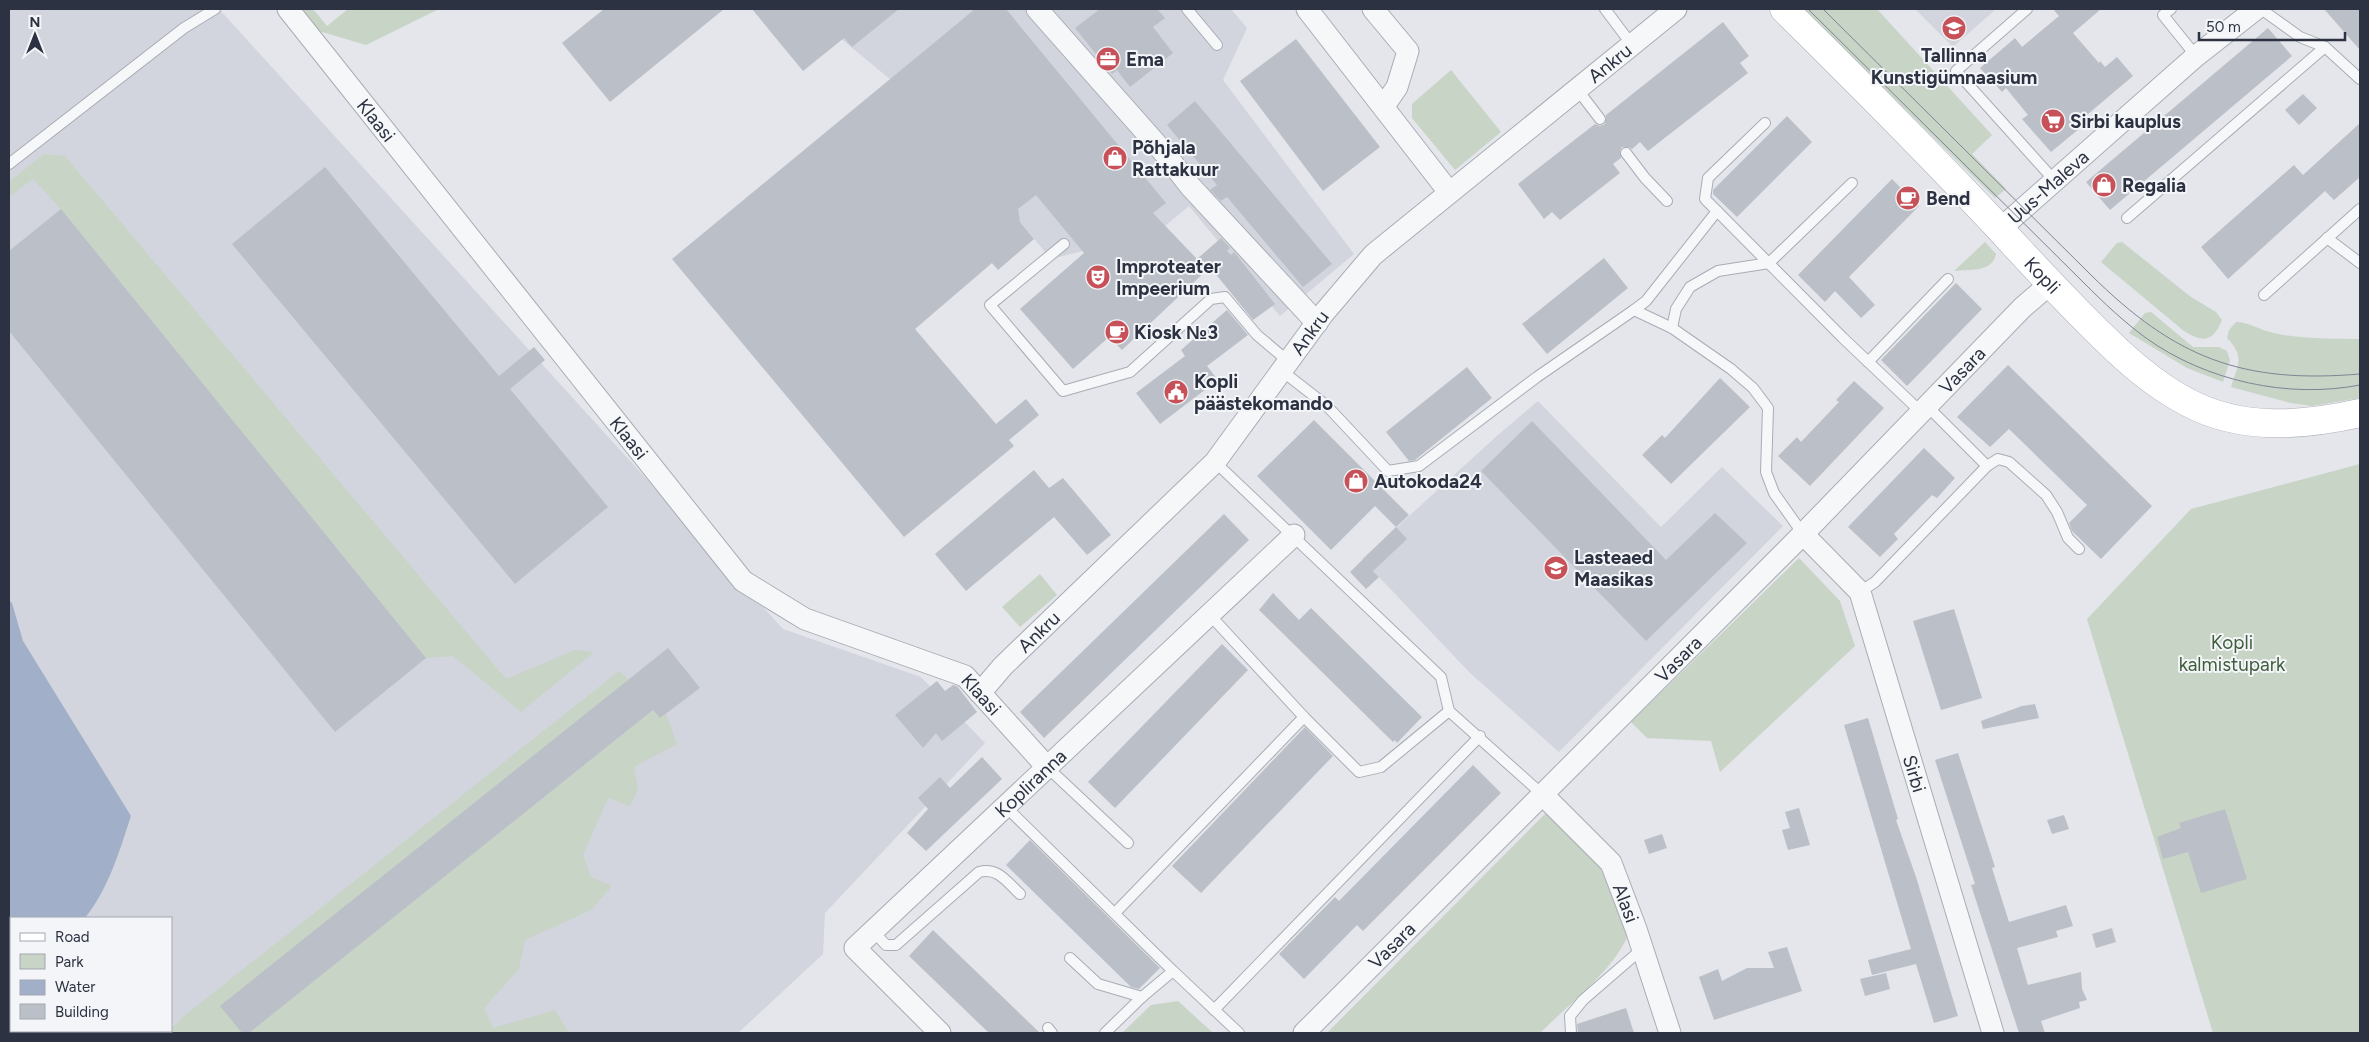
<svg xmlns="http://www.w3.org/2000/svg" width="2369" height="1042" viewBox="0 0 2369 1042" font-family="Figtree,sans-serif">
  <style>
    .built { fill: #d2d5dd; fill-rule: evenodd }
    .green { fill: #c8d4c5 }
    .water { fill: #a1b0c8 }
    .building { fill: #bbbfc7 }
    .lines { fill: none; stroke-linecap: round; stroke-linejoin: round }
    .lane-casing { stroke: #a9acb5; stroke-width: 12 }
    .street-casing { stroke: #a9acb5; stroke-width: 23 }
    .secondary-casing { stroke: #a9acb5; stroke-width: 29 }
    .lane { stroke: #f6f7f9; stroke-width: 10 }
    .street { stroke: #f6f7f9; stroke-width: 21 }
    .secondary { stroke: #fff; stroke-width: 28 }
    .tram { stroke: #7e8494; stroke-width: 1 }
    .labels { text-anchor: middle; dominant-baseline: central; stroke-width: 4; stroke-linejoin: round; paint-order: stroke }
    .poi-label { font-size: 19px; font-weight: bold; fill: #2c3242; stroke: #f3f5f8; text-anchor: start }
    .street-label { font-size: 19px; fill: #2c3242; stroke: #f3f5f8 }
    .park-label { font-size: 19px; fill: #3e5d3a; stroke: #f3f5f8 }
  </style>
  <rect width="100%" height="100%" fill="#e4e6eb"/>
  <g class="built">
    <path d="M9,9H219L783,629L921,677L985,743L825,913L823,954L738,1033H9ZM11,918H171V1031H11Z"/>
    <path d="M805,9H1231L1247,28L1223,80L1354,254L1280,316L1189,206L1104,277L1083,251L1051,259L898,75L891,80Z"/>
    <path d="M1915,9H1996L1953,47Z"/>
    <path d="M1538,401L1661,527L1722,467L1783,526L1559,752L1470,673L1362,559L1499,434Z"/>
  </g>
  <g class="green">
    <path d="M301,9H313L327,26L348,9H439L366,45L319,31Z"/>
    <path d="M1804,9H1877L1992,135L1972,154L2006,189L1995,198Z"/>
    <path d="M1451,70L1501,132L1455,170L1412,118V104Z"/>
    <path d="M44,154L65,156L506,679L575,650L594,652L521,712L453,656L426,658L61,209L33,179L9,197V182Z"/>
    <path d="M1985,242L1996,254C1992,273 1969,269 1954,271Z"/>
    <path d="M2122,242L2191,297L2216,312L2222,320C2213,342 2203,343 2184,331L2101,262L2117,243Z"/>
    <path d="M2151,312L2193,347H2219L2227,351L2230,360L2223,382L2187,368L2129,333L2145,313Z"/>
    <path d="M2236,322C2248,322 2258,329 2270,332C2295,339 2334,339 2360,339V398L2312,406L2291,403L2231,387C2238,364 2245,357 2227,338L2229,330Z"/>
    <path d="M2360,464V1033H2213L2087,619L2191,509Z"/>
    <path d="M1799,558L1840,601L1855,646L1720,772L1711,741L1647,738L1631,722Z"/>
    <path d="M1040,574L1057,595L1020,627L1002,607Z"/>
    <path d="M619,671L629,680L221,1006L242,1033H167L183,1017Z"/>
    <path d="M653,710L660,718L666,714L677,744L634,767L638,790L630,806L608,798L583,855L591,877L612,886L591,910L525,940L519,969L484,1008L493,1028L555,1010L569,1033H249Z"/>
    <path d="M1546,813L1597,863L1609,883L1628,935C1614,970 1567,1006 1540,1033H1327Z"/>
    <path d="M1178,1001L1213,1033H1122L1151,1005Z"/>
  </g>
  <path class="water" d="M9,600L12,603L23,641L131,816C119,852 109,888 85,918H11V1015L9,1018Z"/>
  <g class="building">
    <path d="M604,9H724L610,102L562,43Z"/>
    <path d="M752,9H899L852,47L844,38L803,71Z"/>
    <path d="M975,9H1006L1166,203L1153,213L1197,259L1221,238L1230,248L1227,251L1231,255L1234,252L1235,253L1275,304L1253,320L1210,267L1122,350L1109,337L1073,369L1020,309L1084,253L1036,195L1018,209L1020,222L1034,239L998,270L992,263L915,329L996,424L1026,399L1039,415L1009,440L1014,446L904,537L672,259Z"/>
    <path d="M1100,9H1157L1165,18L1153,27L1173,53L1130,87L1117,70L1112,74L1075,28Z"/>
    <path d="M2053,9H2101L2073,33L2099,63L2100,61L2105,67L2117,57L2133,76L2081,120L2085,124L2051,152L2022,119L2028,115L2006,88L2002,92L1980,68L2015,38L2022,47L2059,16Z"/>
    <path d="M2324,9H2360V50Z"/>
    <path d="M1723,22L1749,56L1740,63L1748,73L1648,151L1640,142L1632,149L1628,147H1622L1620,151L1621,158L1613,164L1620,173L1560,220L1552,212L1544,219L1518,184L1595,124L1600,126L1605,124L1606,115Z"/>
    <path d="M2268,28L2292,56L2110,210L2086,182Z"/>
    <path d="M1296,39L1380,147L1323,191L1240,81Z"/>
    <path d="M2303,94L2317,108L2299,125L2285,110Z"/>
    <path d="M1195,101L1332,264L1303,287L1227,197L1221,201L1210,190L1217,185L1167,125Z"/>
    <path d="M1787,116L1812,142L1737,217L1713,194V190Z"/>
    <path d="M2360,123V177L2334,200L2325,191L2228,279L2201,247L2294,165L2303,175Z"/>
    <path d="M325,167L499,376L534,347L545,360L510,389L608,507L515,584L232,244Z"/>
    <path d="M1892,179L1919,206L1849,277L1875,305L1861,318L1835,291L1825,302L1798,275Z"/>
    <path d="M61,209L426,658L335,732L9,331V251Z"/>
    <path d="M1604,258L1628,288L1547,354L1522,324Z"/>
    <path d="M1956,283L1982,309L1907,386L1881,360Z"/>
    <path d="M1227,310L1248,335L1207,366L1218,380L1160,424L1136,393L1185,356L1181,350Z"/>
    <path d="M2008,365L2152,506L2101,559L2072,531L2069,523L2087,505L2009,429L1990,447L1957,417Z"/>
    <path d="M1467,367L1492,398L1415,460L1409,461L1386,432Z"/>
    <path d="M1720,378L1750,407L1671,484L1642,455L1662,435L1665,438Z"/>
    <path d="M1854,381L1884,408L1810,486L1778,456L1797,437L1801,442L1839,402L1836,400Z"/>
    <path d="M1314,420L1409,515L1396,527L1375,506L1331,550L1257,476Z"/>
    <path d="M1532,421L1666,560L1715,513L1747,543L1646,641L1481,471Z"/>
    <path d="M1924,448L1955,478L1937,498L1932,495L1894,534L1898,539L1880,557L1848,527Z"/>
    <path d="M1034,470L1049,488L1063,478L1111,535L1087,555L1054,517L966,591L935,554Z"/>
    <path d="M1224,514L1249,540L1044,738L1020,712Z"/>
    <path d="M1396,527L1407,539L1373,571L1379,577L1366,589L1350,572Z"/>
    <path d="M1273,593L1299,620L1311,608L1422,717L1397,743L1395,740L1393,742L1259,610Z"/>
    <path d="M1954,609L1982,698L1941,710L1913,621Z"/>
    <path d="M1222,644L1248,670L1115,808L1088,782Z"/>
    <path d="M668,648L700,688L660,718L653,710L249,1033H242L220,1006Z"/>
    <path d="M937,681L945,691L953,685L957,686L977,712L942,741L936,733L923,748L895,715Z"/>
    <path d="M2035,704L2039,718L1983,729L1981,721L2022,706Z"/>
    <path d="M1868,718L1898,819L1896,820L1916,877L1958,1016L1934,1023L1916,964L1872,975L1868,960L1911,949L1844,725Z"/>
    <path d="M1305,727L1333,756L1201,893L1172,866Z"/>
    <path d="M1958,753L1995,867L1992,868L2009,922L2066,905L2073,926L2056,931L2058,937L2017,948L2028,985L2081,972L2082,989L2087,1000L2079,1002L2080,1008L2041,1021L2045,1033H2019L1971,885L1975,884L1935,760Z"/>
    <path d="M982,757L1002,779L926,851L907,833L928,809L918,798L940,777L950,788Z"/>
    <path d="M1473,765L1501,793L1363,931L1357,925L1304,979L1279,954L1335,897L1339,901Z"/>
    <path d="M1799,808L1810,845L1788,850L1782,830L1790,828L1785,812Z"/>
    <path d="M2225,809L2247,879L2201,893L2188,852L2163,859L2157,837L2181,828L2179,823Z"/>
    <path d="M2064,815L2069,829L2052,834L2047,820Z"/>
    <path d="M1662,834L1667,848L1649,854L1644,840Z"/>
    <path d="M1030,840L1160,968L1139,989L1131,987L1006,865Z"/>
    <path d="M2112,928L2116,942L2096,948L2092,934Z"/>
    <path d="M933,930L1040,1033H989L909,956Z"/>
    <path d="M1787,947L1802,991L1714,1020L1699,977L1718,969L1722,981L1747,968H1774L1768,952Z"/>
    <path d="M1886,973L1890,989L1865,996L1860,979Z"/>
    <path d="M1626,1008L1634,1033H1578L1577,1024Z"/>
  </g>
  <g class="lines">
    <defs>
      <g id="lane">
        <path d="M1187,9L1217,45"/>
        <path d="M1605,9L1632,45"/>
        <path d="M2027,9L1956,71L2054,180"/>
        <path d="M2171,9L2163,15L2196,56"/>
        <path d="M2261,9L2300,37L2325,47L2360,79"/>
        <path d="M1577,89L1600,119"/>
        <path d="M1765,123L1708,178L1705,199L1843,338L1922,413"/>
        <path d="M1626,153L1645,178L1667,201"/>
        <path d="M9,164L184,28L215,9"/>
        <path d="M2127,218L2325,47"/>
        <path d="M2327,238L2360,263"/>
        <path d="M1064,244L990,305L1063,391L1130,372L1211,299L1225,297L1257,335L1289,362"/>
        <path d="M2264,295L2360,209"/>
        <path d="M1634,310L1646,301L1717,211"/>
        <path d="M1672,328L1676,309L1690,287L1718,271L1769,263L1852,183"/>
        <path d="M1868,362L1948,279"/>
        <path d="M1282,371L1327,406L1388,471L1419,466L1537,377L1634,310L1672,328L1731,369L1753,388L1768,408L1766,472L1774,493L1803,534"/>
        <path d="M1928,407L1987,466L1998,459L2009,462L2046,495L2057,512L2068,538L2079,549"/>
        <path d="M1215,462L1441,677L1449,711L1543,795"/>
        <path d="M1860,592L1875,582L1987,466"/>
        <path d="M1209,614L1304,717"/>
        <path d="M1047,767L1128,843"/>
        <path d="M1005,806L1173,971"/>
        <path d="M1115,913L1304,717L1359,772L1381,767L1449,711"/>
        <path d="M873,931L886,945H896L979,872C998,867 1007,882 1020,894"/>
        <path d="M1070,958L1098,984L1142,997"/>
        <path d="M1214,1010L1480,736"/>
        <path d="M1048,1028L1052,1033"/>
        <path d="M1105,1033L1142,997L1173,971L1239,1033"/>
        <path d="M1571,1033L1570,1016L1583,1000L1642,949"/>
      </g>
      <g id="street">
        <path id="s1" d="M288,9L743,581L805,619L965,676L1047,767"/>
        <path d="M1037,9L1166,155L1190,186L1317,323"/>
        <path d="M1307,9L1449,192"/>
        <path d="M1373,9L1408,51L1397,87L1384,106"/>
        <path id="s2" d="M2000,229L2196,56L2256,9"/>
        <path id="s3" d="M1803,534L1860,592L1993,1033"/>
        <path id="s4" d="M980,693L1003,666L1215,462L1323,314L1373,255L1676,9"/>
        <path id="s5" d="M1543,795L1611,863L1636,929L1670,1033"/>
        <path id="s6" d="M940,1033L855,948L1294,535"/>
        <path id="s7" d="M1304,1033L1803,534L2023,307L2050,284"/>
      </g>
      <g id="secondary">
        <path id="s8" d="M1784,9C1857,81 1929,153 1999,228C2030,262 2060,294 2093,327C2121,355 2151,383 2187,402C2241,431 2302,426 2360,413"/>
      </g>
    </defs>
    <use href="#lane" class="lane-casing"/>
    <use href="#street" class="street-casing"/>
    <use href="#secondary" class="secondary-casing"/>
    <use href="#lane" class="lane"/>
    <use href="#street" class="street"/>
    <use href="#secondary" class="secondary"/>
    <g class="tram">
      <path d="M1808,9L2084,283C2104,303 2124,322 2146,338C2206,381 2288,399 2360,385"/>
      <path d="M1823,9L2091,275C2175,358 2242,384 2360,374"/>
    </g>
  </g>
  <defs>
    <symbol id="school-disc" viewBox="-11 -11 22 22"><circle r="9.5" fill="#c75158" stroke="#f3f5f8"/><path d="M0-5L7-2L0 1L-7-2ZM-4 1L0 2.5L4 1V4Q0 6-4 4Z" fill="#fff"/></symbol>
    <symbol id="office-disc" viewBox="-11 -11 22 22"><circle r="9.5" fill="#c75158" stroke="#f3f5f8"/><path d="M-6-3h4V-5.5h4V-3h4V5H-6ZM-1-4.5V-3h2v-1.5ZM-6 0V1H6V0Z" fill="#fff"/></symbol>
    <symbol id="supermarket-disc" viewBox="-11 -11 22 22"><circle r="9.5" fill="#c75158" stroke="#f3f5f8"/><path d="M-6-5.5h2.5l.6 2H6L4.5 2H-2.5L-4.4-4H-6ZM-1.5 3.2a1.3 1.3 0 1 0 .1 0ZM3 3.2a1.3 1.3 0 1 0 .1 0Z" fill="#fff"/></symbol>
    <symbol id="shop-disc" viewBox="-11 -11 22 22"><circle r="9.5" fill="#c75158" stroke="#f3f5f8"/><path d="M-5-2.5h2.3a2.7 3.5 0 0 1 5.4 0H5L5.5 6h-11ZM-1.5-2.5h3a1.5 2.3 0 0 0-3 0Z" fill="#fff"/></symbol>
    <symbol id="cafe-disc" viewBox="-11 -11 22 22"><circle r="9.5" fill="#c75158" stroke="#f3f5f8"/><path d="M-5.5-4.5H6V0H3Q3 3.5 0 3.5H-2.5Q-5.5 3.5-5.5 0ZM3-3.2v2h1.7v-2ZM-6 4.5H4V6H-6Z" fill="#fff"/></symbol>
    <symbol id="theatre-disc" viewBox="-11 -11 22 22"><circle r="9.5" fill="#c75158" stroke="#f3f5f8"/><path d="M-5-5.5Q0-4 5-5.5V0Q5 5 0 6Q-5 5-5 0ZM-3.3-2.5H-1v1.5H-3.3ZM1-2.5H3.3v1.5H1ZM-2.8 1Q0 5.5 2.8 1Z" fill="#fff"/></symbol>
    <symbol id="civic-disc" viewBox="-11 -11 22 22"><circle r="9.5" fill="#c75158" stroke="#f3f5f8"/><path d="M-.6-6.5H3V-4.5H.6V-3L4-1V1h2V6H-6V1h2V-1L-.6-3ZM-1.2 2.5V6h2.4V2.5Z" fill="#fff"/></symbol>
  </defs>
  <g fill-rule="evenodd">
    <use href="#school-disc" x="1940" y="14" width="28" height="28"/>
    <use href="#office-disc" x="1094" y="45" width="28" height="28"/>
    <use href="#supermarket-disc" x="2039" y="107" width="28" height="28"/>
    <use href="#shop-disc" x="1101" y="144" width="28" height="28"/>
    <use href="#shop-disc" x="2090" y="171" width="28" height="28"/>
    <use href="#cafe-disc" x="1894" y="184" width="28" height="28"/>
    <use href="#theatre-disc" x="1084" y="263" width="28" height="28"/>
    <use href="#cafe-disc" x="1103" y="318" width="28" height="28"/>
    <use href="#civic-disc" x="1162" y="378" width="28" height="28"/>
    <use href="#shop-disc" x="1342" y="467" width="28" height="28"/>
    <use href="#school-disc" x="1542" y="554" width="28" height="28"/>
  </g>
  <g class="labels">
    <g class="poi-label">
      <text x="1954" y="55" text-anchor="middle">Tallinna<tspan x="1954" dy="22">Kunstigümnaasium</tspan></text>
      <text x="1126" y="59">Ema</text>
      <text x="2070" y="121">Sirbi kauplus</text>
      <text x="1132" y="147">Põhjala<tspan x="1132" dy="22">Rattakuur</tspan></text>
      <text x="2122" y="185">Regalia</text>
      <text x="1926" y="198">Bend</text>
      <text x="1116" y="266">Improteater<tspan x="1116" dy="22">Impeerium</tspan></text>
      <text x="1134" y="332">Kiosk №3</text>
      <text x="1194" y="381">Kopli<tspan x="1194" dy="22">päästekomando</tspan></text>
      <text x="1374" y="481">Autokoda24</text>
      <text x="1574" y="557">Lasteaed<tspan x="1574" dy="22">Maasikas</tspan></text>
    </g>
    <g class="street-label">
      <text stroke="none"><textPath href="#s4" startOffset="895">Ankru</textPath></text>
      <text stroke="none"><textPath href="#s1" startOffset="142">Klaasi</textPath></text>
      <text stroke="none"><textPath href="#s2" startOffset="64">Uus-Maleva</textPath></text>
      <text stroke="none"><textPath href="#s8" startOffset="371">Kopli</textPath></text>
      <text stroke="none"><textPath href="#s4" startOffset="490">Ankru</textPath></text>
      <text stroke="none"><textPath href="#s7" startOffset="934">Vasara</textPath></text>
      <text stroke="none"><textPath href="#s1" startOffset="548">Klaasi</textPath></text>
      <text stroke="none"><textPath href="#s4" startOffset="85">Ankru</textPath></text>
      <text stroke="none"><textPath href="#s7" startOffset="529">Vasara</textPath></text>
      <text stroke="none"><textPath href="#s1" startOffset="998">Klaasi</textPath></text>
      <text stroke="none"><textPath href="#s3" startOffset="271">Sirbi</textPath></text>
      <text stroke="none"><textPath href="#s6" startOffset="361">Kopliranna</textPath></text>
      <text stroke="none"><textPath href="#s5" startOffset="139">Alasi</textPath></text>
      <text stroke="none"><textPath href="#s7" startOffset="124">Vasara</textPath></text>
    </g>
    <g class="park-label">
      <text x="2232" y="642">Kopli<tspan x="2232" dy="22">kalmistupark</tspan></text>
    </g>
  </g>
  <rect width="2369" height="1042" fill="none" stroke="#2c3242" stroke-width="20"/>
  <rect x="10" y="917" width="162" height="115" fill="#f3f5f8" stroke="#a3a7af"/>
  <rect x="20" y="933" width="25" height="8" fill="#ffffff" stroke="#a3a7af"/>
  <text x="55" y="942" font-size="15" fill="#2c3242">Road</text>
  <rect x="20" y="954" width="25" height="15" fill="#c8d4c5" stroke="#a3a7af"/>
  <text x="55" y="967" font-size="15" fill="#2c3242">Park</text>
  <rect x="20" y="980" width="25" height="15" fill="#a1b0c8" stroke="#a3a7af"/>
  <text x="55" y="992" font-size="15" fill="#2c3242">Water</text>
  <rect x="20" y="1004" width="25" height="15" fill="#bbbfc7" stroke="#a3a7af"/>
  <text x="55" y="1017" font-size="15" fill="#2c3242">Building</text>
  <g transform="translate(35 35)" stroke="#f3f5f8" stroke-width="4" paint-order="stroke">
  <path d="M0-4L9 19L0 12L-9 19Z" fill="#2c3242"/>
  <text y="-8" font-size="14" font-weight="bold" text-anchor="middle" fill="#2c3242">N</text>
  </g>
  <path d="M2199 32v8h146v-8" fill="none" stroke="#2c3242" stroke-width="2.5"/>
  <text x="2206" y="32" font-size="15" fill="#2c3242" stroke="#f3f5f8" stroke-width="4" paint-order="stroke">50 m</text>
</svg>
